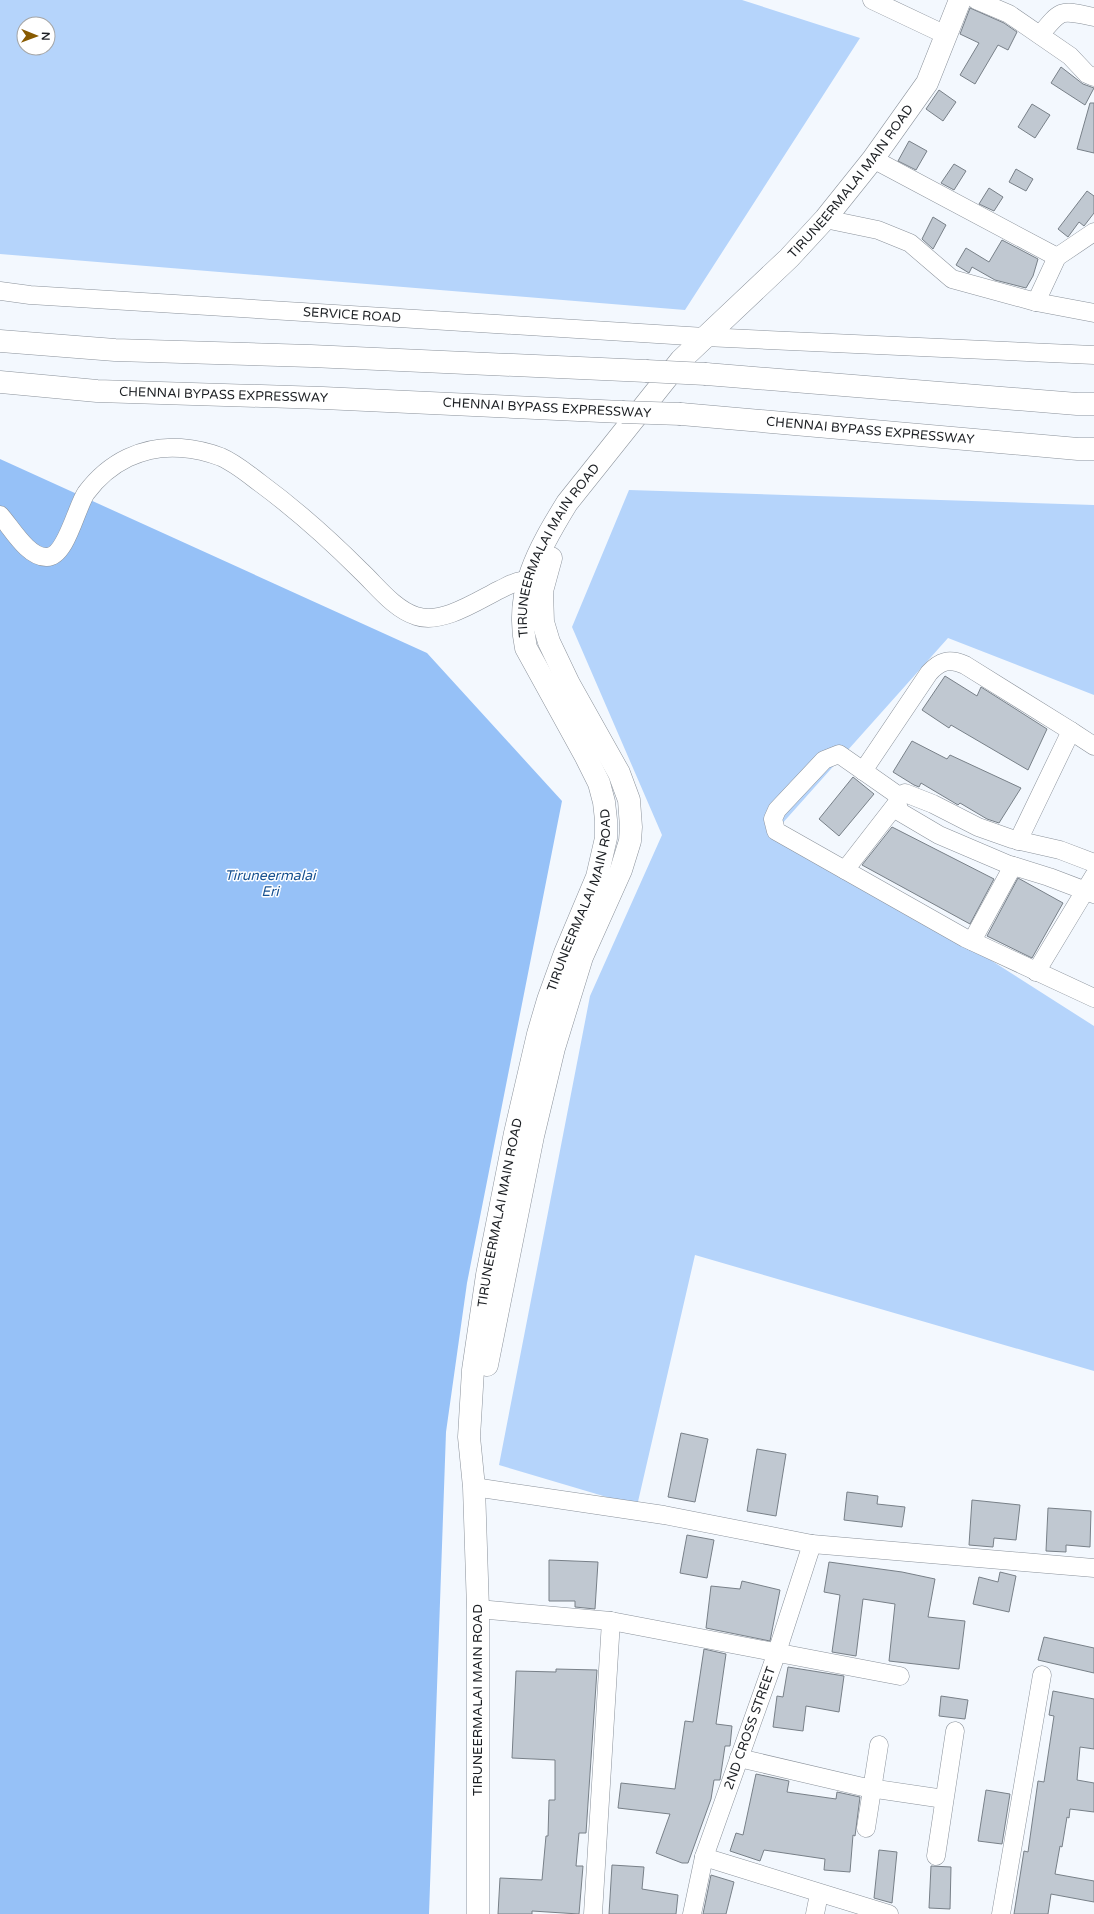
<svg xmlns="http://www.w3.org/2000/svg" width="1094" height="1914" viewBox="0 0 1094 1914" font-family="'Varela Round',sans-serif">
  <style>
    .green { fill: #b5d4fb; fill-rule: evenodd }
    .water { fill: #96c1f7 }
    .building { fill: #c0c8d1; stroke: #788088 }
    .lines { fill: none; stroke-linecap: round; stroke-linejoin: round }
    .minor-casing { stroke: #8b929b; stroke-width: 19 }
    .major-casing { stroke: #8b929b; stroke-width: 23 }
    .highway-casing { stroke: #8b929b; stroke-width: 23 }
    .minor { stroke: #fff; stroke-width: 18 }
    .major { stroke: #fff; stroke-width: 22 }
    .highway { stroke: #fff; stroke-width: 22 }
    .highway-bridge-casing { stroke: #8b929b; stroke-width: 23; stroke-linecap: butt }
    .highway-bridge { stroke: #fff; stroke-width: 22 }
    .labels { text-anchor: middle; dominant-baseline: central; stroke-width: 3; stroke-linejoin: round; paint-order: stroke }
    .street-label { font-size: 13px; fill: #1d2024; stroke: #fff }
    .water-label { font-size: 14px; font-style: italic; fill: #185291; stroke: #fff }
  </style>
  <rect width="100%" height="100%" fill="#f3f8fe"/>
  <g class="green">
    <path d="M0,0H742L860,38L685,310L0,254ZM24,24H48V48H24Z"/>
    <path d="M629,490L1094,505V695L948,638L780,826L1094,1026V1371L695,1255L637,1506L499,1465L590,996L662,835L572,627Z"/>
  </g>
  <path class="water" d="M0,459L427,653L562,801L467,1283L446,1432L429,1914H0Z"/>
  <g class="building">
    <path d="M970,8L1004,23L1017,32L1008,50L998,45L975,84L960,75L979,43L960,34Z"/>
    <path d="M1061,67L1083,84L1094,88L1085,105L1051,83Z"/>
    <path d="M939,90L956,102L943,121L926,109Z"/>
    <path d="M1090,103H1094V153L1077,149Z"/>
    <path d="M1032,104L1050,115L1035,138L1018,127Z"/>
    <path d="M909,141L927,151L916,170L898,161Z"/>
    <path d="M954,164L966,171L954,190L941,183Z"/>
    <path d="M1016,169L1033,179L1026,191L1009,182Z"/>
    <path d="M989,188L1003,197L994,211L979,204Z"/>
    <path d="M1087,191L1094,196V213L1084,226L1079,222L1068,237L1058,229Z"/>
    <path d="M933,217L946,225L933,249L922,239Z"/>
    <path d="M1002,240L1038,259L1033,276L1026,288L995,280L972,267L969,273L956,265L966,248L989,262Z"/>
    <path d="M945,676L977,696L981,687L1047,729L1028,770L951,725L949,728L922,710Z"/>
    <path d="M912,741L947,759L950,755L1021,788L999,823L987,819L960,803L958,805L921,783L919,787L914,785L893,772Z"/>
    <path d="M853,777L874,794L839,836L819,819Z"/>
    <path d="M892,827L994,879L970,924L862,865Z"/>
    <path d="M1018,878L1063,903L1032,958L987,936Z"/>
    <path d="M681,1433L708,1439L695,1502L668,1497Z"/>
    <path d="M757,1449L786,1454L776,1516L747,1511Z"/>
    <path d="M847,1492L878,1496L877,1504L905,1507L902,1527L844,1520Z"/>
    <path d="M972,1500L1020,1505L1016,1540L994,1538L993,1547L969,1545Z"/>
    <path d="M1048,1508L1091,1511L1090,1547L1066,1545V1552L1046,1551Z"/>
    <path d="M687,1535L714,1540L707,1578L680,1573Z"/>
    <path d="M549,1560L598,1562L595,1609L575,1607V1601H549Z"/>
    <path d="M829,1562L902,1572L935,1579L928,1617L965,1621L959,1669L889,1661L895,1604L863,1599L856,1656L832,1652L840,1595L824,1592Z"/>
    <path d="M1000,1572L1016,1576L1009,1612L973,1604L979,1577L998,1582Z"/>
    <path d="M742,1581L780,1590L770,1641L706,1628L711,1586L740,1589Z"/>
    <path d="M1044,1637L1094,1648V1673L1038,1660Z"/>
    <path d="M704,1649L726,1654L716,1724L732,1726L730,1746H725L720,1780H714L711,1799L688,1863H682L656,1853L670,1814L618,1808L621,1783L675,1789L685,1721L693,1722Z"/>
    <path d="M788,1667L844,1676L839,1712L806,1706L803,1731L773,1727L777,1696L783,1697Z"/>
    <path d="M556,1669L597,1670L586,1833H579L576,1866H583L579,1914L532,1911V1914H498L500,1878L542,1880L546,1836H548L549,1800H555V1760L512,1758L516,1671L556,1672Z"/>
    <path d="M1053,1691L1094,1699V1749L1080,1747L1077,1780L1094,1783V1812L1070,1809L1069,1818L1067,1817L1062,1847L1060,1846L1055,1874L1094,1881V1902L1051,1894L1048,1914H1014L1024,1851L1028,1852L1038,1781L1044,1782L1054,1716L1049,1715Z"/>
    <path d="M941,1696L968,1700L965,1719L939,1716Z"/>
    <path d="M756,1774L789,1781L787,1792L836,1799L837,1792L860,1797L855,1836L853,1835L850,1872L824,1870L825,1859L764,1850L760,1861L730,1851L736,1833L743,1835Z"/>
    <path d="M986,1790L1010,1794L1002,1844L978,1841Z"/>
    <path d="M879,1850L897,1852L892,1903L874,1898Z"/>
    <path d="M612,1865L644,1867L642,1889L678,1895L676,1914H609Z"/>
    <path d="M931,1866L951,1867L950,1909L929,1908Z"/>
    <path d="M711,1875L734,1882L726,1914H703Z"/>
  </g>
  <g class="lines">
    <defs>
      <g id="minor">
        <path d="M872,0L946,35"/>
        <path d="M976,0L1009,14L1070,56L1087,74L1094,77"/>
        <path d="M1040,35C1062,8 1061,10 1094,17"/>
        <path d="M873,159L1057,257"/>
        <path d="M825,219L878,230L910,243L952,279L1036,302L1094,313"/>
        <path id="s1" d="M0,291L30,295L705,337L1094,355"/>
        <path d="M1036,302L1057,257L1094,232"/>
        <path d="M0,515C11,527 28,558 47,557C66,557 76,508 86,493C109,462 143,445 181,448C194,449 208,452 221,457C235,463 248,474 260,483C298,511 328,538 361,571C377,586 394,609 416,616C441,625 477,601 499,590C506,587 513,582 521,581C528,581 535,582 541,583"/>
        <path d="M863,771L929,673C940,661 949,658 965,665L1071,731"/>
        <path d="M899,796L839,754L824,760L777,810L773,819L776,831L965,938L1094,998"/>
        <path d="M1018,841L1071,731L1094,746"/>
        <path d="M1094,863L1060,850L1012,839L978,827L933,804L905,793L899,796L897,803L900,812L939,835L1007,864L1049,877L1094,894"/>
        <path d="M845,870L897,803"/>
        <path d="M972,941L1013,866"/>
        <path d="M1036,972L1094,876"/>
        <path d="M474,1487L664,1515L812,1544L1094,1568"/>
        <path d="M478,1609L611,1621L900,1676"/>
        <path d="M739,1758L863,1787L944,1799"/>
        <path d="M866,1828L879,1745"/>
        <path d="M936,1856L955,1731"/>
        <path d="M704,1857L889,1914"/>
        <path d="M593,1914L611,1621"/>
        <path id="s2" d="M692,1914L704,1857L777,1652L812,1544"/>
        <path d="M815,1914L819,1894"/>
        <path d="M1001,1914L1042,1675"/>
      </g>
      <g id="major">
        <path d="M487,1365L533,1136L554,1048L582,957L621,870L630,841L631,827L629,800L619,773L569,684L549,642L543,622L542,591L551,558"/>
        <path id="s3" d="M478,1914V1609L474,1487L469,1437L473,1370L487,1275L515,1133L538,1034L548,1000L565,953L597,877L606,838V820L604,802L599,783L586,757L526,648C514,592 538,550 567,503L681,360L789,258L825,219L873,159L927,83L960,0"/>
      </g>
      <g id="highway">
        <path d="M0,341L115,350L311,356L646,371"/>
        <path d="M706,374L1077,404H1094"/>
        <path id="s4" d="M0,382L97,391L323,398L622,412"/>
        <path id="s5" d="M681,414L1078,449H1094"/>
      </g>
    </defs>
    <use href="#minor" class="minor-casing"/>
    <use href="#major" class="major-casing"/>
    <use href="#highway" class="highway-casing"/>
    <use href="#minor" class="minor"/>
    <use href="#major" class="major"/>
    <use href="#highway" class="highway"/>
    <defs>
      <g id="highway-bridge">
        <path d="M646,371L706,374"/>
        <path d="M622,412L681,414"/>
      </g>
    </defs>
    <use href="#highway-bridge" class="highway-bridge-casing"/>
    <use href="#highway-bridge" class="highway-bridge"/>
  </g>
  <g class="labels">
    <g class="street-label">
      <text stroke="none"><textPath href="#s3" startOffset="1889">TIRUNEERMALAI MAIN ROAD</textPath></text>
      <text stroke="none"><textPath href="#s1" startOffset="353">SERVICE ROAD</textPath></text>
      <text stroke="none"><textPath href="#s4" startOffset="224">CHENNAI BYPASS EXPRESSWAY</textPath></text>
      <text transform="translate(547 408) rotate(3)">CHENNAI BYPASS EXPRESSWAY</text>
      <text stroke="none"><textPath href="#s5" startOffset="190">CHENNAI BYPASS EXPRESSWAY</textPath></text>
      <text stroke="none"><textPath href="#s3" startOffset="1411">TIRUNEERMALAI MAIN ROAD</textPath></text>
      <text stroke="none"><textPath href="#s3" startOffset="1028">TIRUNEERMALAI MAIN ROAD</textPath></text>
      <text stroke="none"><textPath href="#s3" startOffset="704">TIRUNEERMALAI MAIN ROAD</textPath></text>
      <text transform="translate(478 1700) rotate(-90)">TIRUNEERMALAI MAIN ROAD</text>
      <text stroke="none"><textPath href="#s2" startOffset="195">2ND CROSS STREET</textPath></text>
    </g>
    <g class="water-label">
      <text x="270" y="875">Tiruneermalai<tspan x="270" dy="16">Eri</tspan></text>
    </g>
  </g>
  <g transform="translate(36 36) rotate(91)"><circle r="19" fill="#ffffff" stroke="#a5a6a7"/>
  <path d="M0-3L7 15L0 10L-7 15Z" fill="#885a00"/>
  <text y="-6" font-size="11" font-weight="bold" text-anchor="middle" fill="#1d2024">N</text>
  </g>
</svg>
